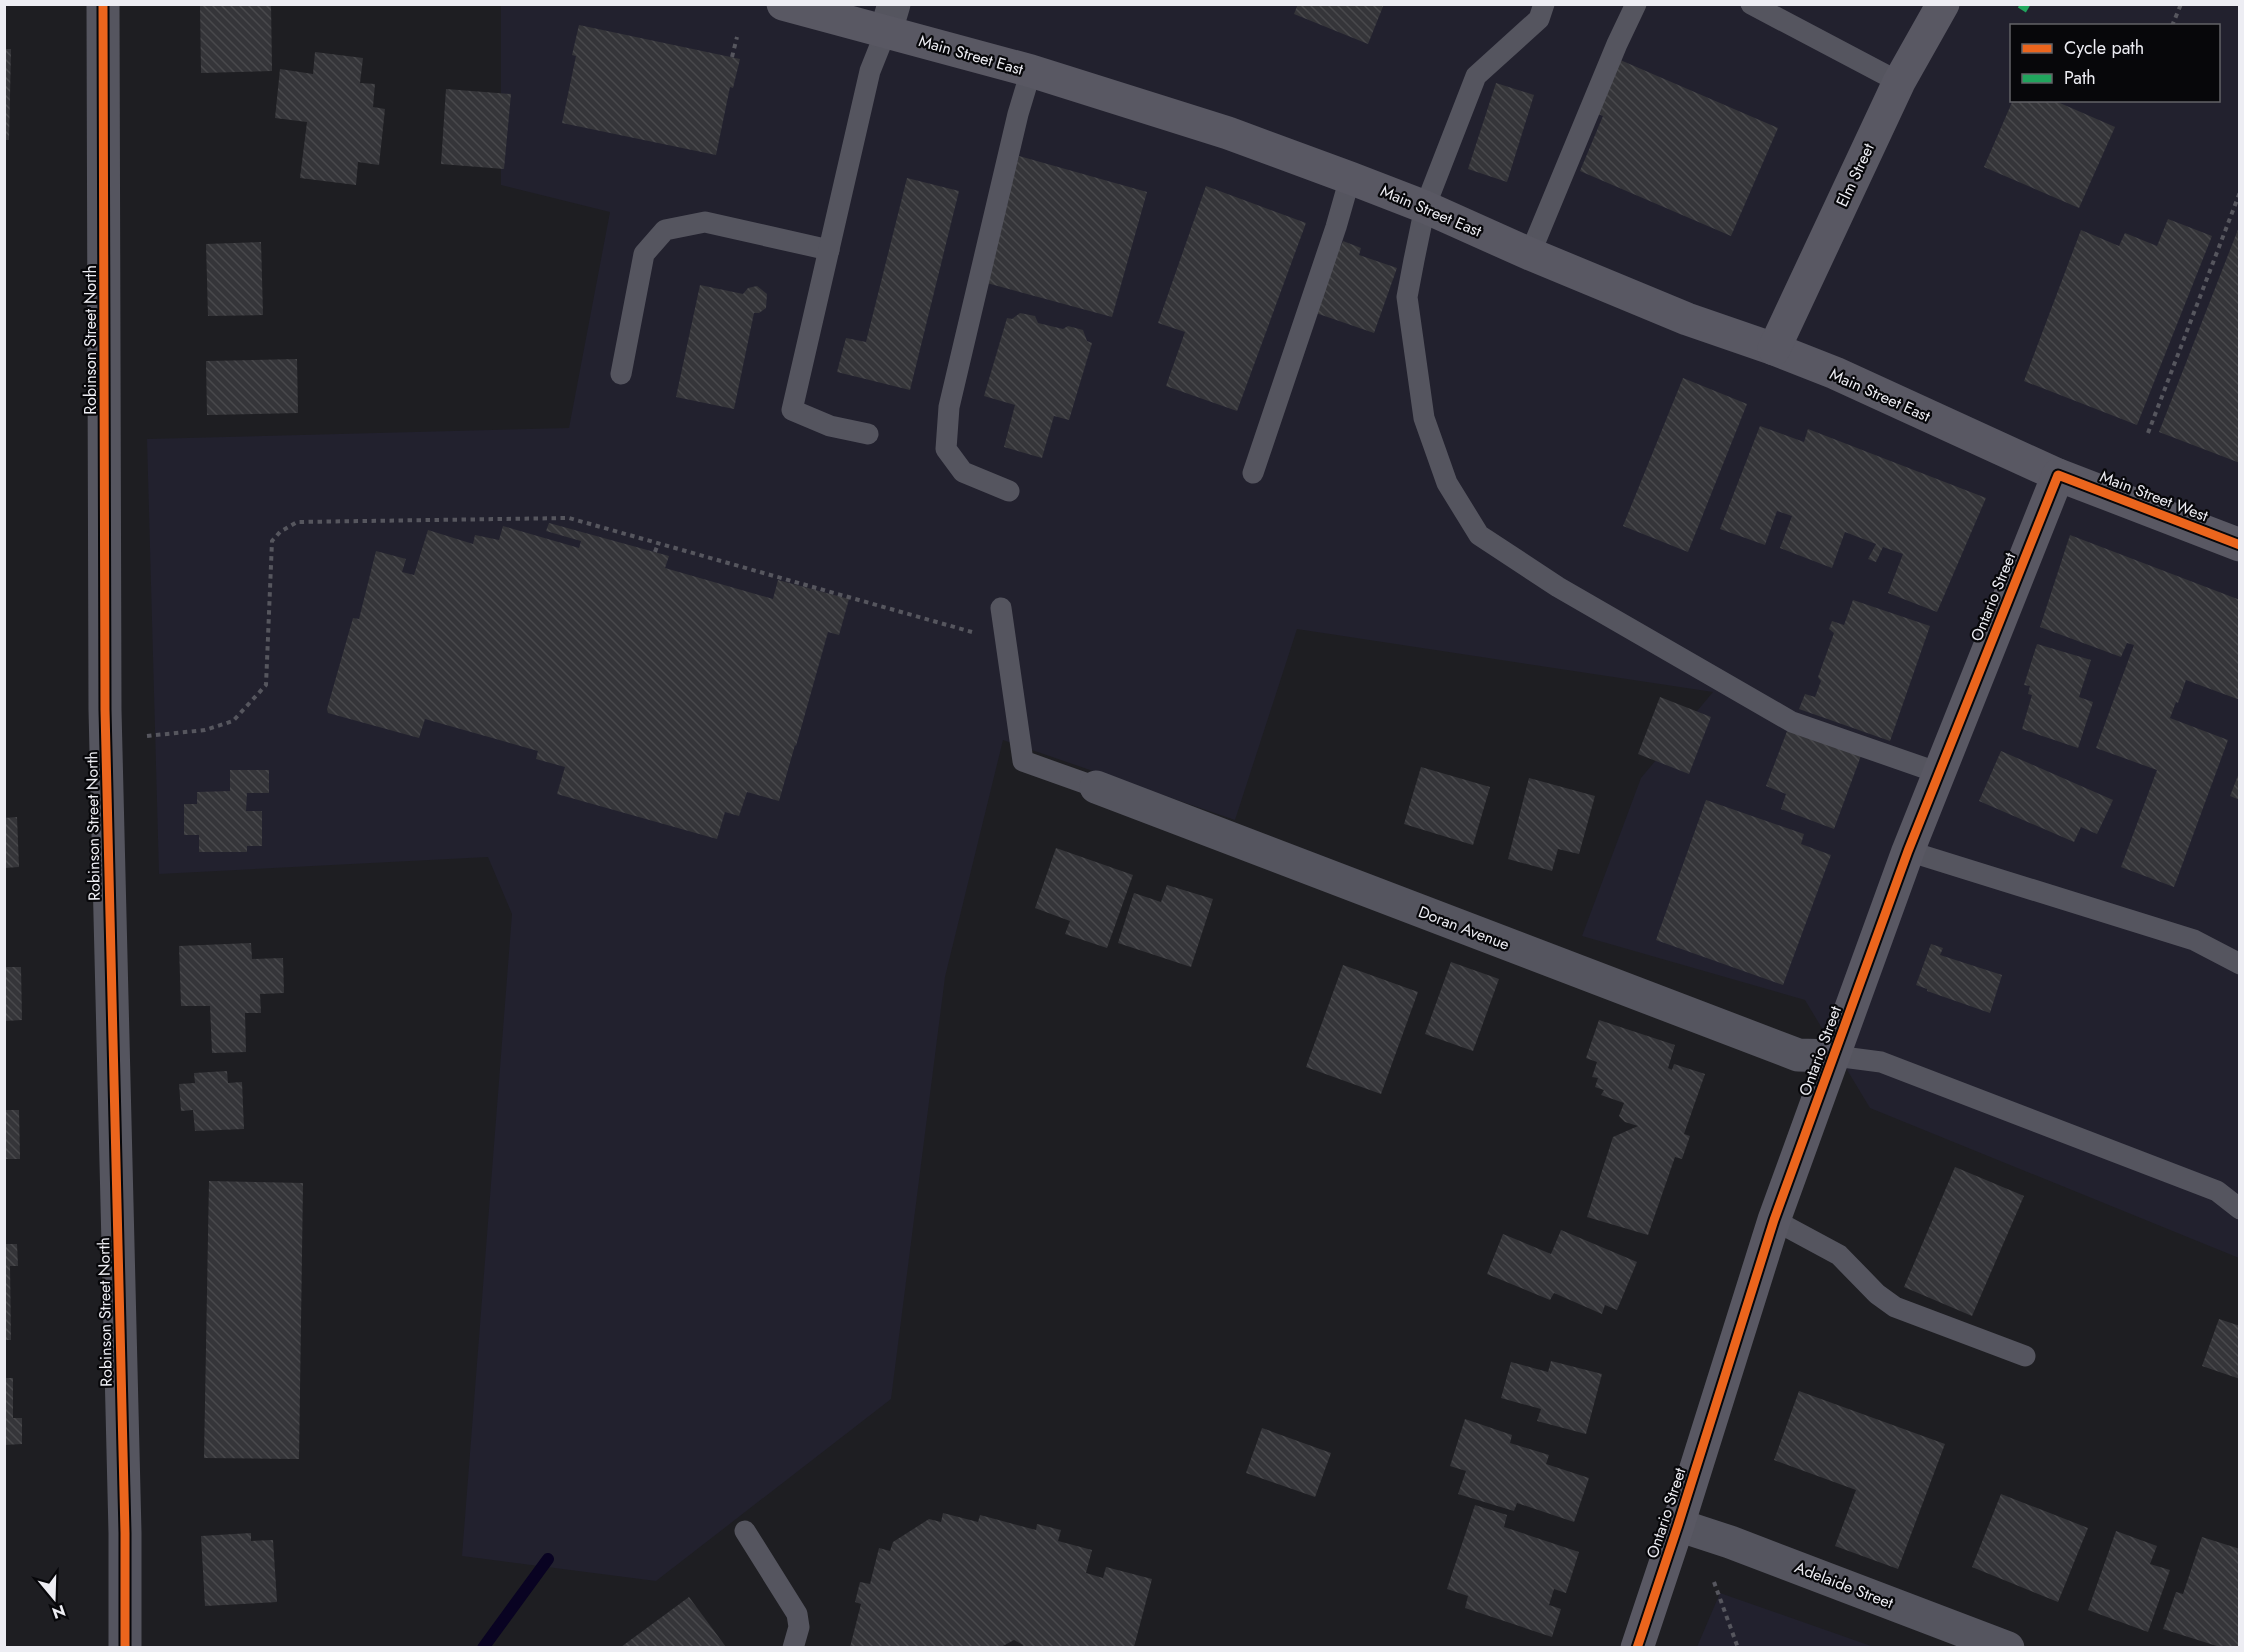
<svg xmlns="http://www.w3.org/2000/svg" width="2244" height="1652" viewBox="0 0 2244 1652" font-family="Jost,sans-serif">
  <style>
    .built { fill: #22212e; fill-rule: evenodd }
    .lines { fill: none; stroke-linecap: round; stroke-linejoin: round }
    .stream { stroke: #090322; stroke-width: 12 }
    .building { fill: url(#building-back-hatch) }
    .path { stroke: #56565e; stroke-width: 4; stroke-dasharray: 4.5 4.5; stroke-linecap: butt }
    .lane { stroke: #55555f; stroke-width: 21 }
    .street { stroke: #55555f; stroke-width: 33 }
    .secondary { stroke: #595863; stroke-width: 33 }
    .quiet { stroke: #20a55d; stroke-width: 8; stroke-dasharray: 15 8; stroke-linecap: butt }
    .cycleway-casing { stroke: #07070a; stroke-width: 13 }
    .cycleway { stroke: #eb651d; stroke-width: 9 }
    .labels { text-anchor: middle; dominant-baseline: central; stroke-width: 4.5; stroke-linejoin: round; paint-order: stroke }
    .street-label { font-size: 16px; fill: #ededf3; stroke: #07070a }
  </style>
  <defs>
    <pattern id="building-back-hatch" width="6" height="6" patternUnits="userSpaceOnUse" patternTransform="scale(1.5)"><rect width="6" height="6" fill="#353539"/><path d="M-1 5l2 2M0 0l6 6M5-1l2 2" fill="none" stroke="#49494c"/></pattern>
  </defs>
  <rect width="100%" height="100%" fill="#1e1e22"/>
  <g class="built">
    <path d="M501,5H2239V1258L1870,1108L1805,1000L1582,936L1641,778L1713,692L1297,629L1235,820L1003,740L945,977L891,1399L656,1581L462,1556L512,914L488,857L159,874L147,439L569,428L610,212L501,185ZM2012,26H2218V100H2012Z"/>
    <path d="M1720,1593L1874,1647H1697Z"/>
  </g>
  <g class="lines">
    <path class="stream" d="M483,1648L548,1559"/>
  </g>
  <g class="building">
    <path d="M200,4H271L272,71L201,73Z"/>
    <path d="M1298,4H1384L1368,44L1294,14Z"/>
    <path d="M579,25L740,59L733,88L730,87L716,155L562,123L576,56L572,55Z"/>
    <path d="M4,49H11L9,140H4Z"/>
    <path d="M315,52L363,58L360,83L375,84L373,107L385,109L379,165L358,162L356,185L300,178L307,122L275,118L280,69L313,74Z"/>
    <path d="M1604,53L1778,128L1731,236L1580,171L1603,116L1581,107Z"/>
    <path d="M1496,83L1534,95L1507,182L1468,169Z"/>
    <path d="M446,89L511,94L504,169L441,164Z"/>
    <path d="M2013,100H2053L2115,127L2079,208L1984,167Z"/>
    <path d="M1019,156L1147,192L1112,317L983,282Z"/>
    <path d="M907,178L959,191L910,390L837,372L846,338L866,342Z"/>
    <path d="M1206,186L1306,223L1237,411L1166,386L1185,332L1158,323Z"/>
    <path d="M2168,219L2212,236L2137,425L2024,381L2081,230L2119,246L2125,233L2157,246Z"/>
    <path d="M2239,227H2240V463L2159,432Z"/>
    <path d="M1343,241L1361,248L1359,255L1397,268L1374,333L1313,312L1336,247L1340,248Z"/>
    <path d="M261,242L263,315L208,316L206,244Z"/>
    <path d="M700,285L743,294L748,288L757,286L767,294L766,308L759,313H754L734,409L676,397Z"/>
    <path d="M1020,313L1035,316L1038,323L1063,329L1068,326L1083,330L1087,341L1092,343L1069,420L1054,416L1042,458L1004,447L1015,405L984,396L1007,318L1012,319Z"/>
    <path d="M297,359L298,413L207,415L206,361Z"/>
    <path d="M1683,378L1747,404L1688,552L1623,526Z"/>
    <path d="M1760,426L1804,442L1808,429L1986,498L1937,612L1888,593L1903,554L1883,547L1876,562L1868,559L1876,544L1845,532L1832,568L1780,548L1792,516L1777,511L1765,545L1720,529Z"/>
    <path d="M549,523L669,556L665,568L773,599L778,580L849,599L839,635L828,632L796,746L795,745L779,801L747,792L739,816L725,812L717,839L557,794L565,767L536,759L538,751L425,719L419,738L328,713L327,709L353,618L359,619L376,551L406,559L402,572L414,575L428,530L473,544L475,535L499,540L503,526L579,548L581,541L546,531Z"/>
    <path d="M2070,535L2240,600V700L2186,680L2178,703L2176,702L2170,718L2228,740L2174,887L2121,867L2157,770L2096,748L2134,645L2127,643L2121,657L2040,627Z"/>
    <path d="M1853,600L1930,626L1890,741L1799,709L1805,694L1815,697L1821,681L1818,677L1834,633L1829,629L1832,621L1844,625Z"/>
    <path d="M2037,644L2091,660L2079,697L2093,702L2078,748L2022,729L2032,695L2028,694L2030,686L2024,685Z"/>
    <path d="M1660,697L1711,717L1689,774L1638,754Z"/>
    <path d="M1789,726L1862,753L1834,829L1781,809L1786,794L1766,786Z"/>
    <path d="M2001,751L2113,800L2097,834L2081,827L2074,842L1979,801Z"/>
    <path d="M1421,767L1490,787L1473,845L1404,824Z"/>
    <path d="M230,770H269V793H247L246,811H262V846H247V852H199V835H184V804H197V792L230,791Z"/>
    <path d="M2239,773H2240V800L2230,796Z"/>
    <path d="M1529,778L1595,796L1579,854L1558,849L1552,871L1508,859Z"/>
    <path d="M1706,800L1804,834L1801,844L1831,855L1783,985L1656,940Z"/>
    <path d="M17,817L19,867L4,868V818Z"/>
    <path d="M1056,848L1133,875L1107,948L1065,934L1070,921L1035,908Z"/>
    <path d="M1167,885L1213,899L1191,967L1118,943L1134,893L1161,902Z"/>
    <path d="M251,943L252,959L283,958L284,993L260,994L261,1013H245L246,1052L212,1053L210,1006H181L179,946Z"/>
    <path d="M1931,944L1943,948L1940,955L2002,975L1990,1013L1927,991V989L1916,985Z"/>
    <path d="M1451,962L1499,979L1473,1051L1425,1034Z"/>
    <path d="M1343,965L1418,992L1381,1094L1306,1067Z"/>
    <path d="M4,967H21L22,1020L4,1021Z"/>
    <path d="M1599,1020L1675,1045L1668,1068L1672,1070L1674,1064L1705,1074L1684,1134L1690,1136L1682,1159L1675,1157L1648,1235L1587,1217L1613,1137L1638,1126L1625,1122L1619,1116L1624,1103L1601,1095L1604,1090L1595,1087L1598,1078L1592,1077L1597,1062L1586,1058Z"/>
    <path d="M227,1071L228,1083L242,1082L244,1129L195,1131L193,1110L181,1111L179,1084L195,1083L194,1073Z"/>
    <path d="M4,1110H19L20,1159H4Z"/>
    <path d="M1955,1167L2024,1196L1972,1316L1904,1287Z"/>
    <path d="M209,1181L303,1183L299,1459L204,1458Z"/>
    <path d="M1561,1230L1637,1262L1617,1310L1605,1305L1602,1314L1554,1293L1550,1300L1487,1274L1503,1234L1551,1254Z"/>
    <path d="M4,1244H17L18,1266H10L11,1340H4Z"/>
    <path d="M2219,1319L2240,1326V1379L2202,1366Z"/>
    <path d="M1551,1361L1602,1374L1586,1434L1537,1421L1541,1409L1501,1398L1511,1362L1548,1372Z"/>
    <path d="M4,1378H13V1418H22V1444L4,1445Z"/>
    <path d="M1799,1391L1945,1444L1898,1569L1835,1546L1856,1490L1774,1460Z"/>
    <path d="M1465,1419L1512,1435L1510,1443L1549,1455L1546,1464L1589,1478L1574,1522L1517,1503L1514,1511L1458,1494L1466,1471L1450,1466Z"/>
    <path d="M1262,1428L1331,1453L1315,1497L1246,1473Z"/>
    <path d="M2001,1494L2088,1528L2058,1602L1972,1567Z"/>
    <path d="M1475,1505L1507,1515L1504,1527L1579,1552L1566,1593L1554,1589L1549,1605L1561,1609L1552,1637L1465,1608L1468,1596L1447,1589Z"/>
    <path d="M943,1513L978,1522L980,1515L1036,1530L1037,1524L1061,1530L1058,1541L1092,1550L1086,1573L1103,1578L1106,1567L1152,1579L1134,1647H1022L1023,1645L1014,1640L1001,1647H850L861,1604L855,1602L860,1582L870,1584L879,1548L890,1551L893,1542L929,1519L941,1522Z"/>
    <path d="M2116,1531L2157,1546L2150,1564L2170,1570L2148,1632L2088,1610Z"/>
    <path d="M251,1533V1541L273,1540L277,1602L205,1606L201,1536Z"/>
    <path d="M2202,1537L2240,1549L2238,1605L2240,1606V1647H2220L2163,1629L2176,1592L2183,1594Z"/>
    <path d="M689,1597L726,1647H621Z"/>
  </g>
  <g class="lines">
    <g class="path">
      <path d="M2172,26L2181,4"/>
      <path d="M732,57L737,37"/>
      <path d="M2148,433L2240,192"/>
      <path d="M655,552L658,544"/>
      <path d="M147,736L205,730L233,721L266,685L272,541L280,532L297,522L569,518L972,632"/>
      <path d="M1714,1582L1738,1648"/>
    </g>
    <g class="lane">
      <path d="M1544,4L1539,19L1476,76L1425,207L1414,260L1407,297L1424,418L1447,483L1479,535L1558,587L1792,722L1939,773"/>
      <path d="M1751,4L1899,82"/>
      <path d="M1530,254L1617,44L1636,4"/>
      <path d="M621,374L644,254L665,230L705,222L829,250"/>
      <path d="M868,434L830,426L792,410L870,71L886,31"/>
      <path d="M1253,473L1336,227L1350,178"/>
      <path d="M1009,491L963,472L946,449L949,407L1018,114L1031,71"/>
      <path d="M1001,608L1023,761L1096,787"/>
      <path d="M1908,851L2194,940L2240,964"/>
      <path d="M1835,1056L1881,1062L2217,1191L2240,1209"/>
      <path d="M1774,1220L1839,1255L1877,1294L1895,1307L2025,1356"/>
      <path d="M745,1531L797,1614L799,1627L793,1648"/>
    </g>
    <g class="street">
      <path d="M103,4L105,710L125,1533V1648"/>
      <path d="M886,31L894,4"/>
      <path d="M1096,787L1798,1055L1835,1056"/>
      <path d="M1678,1525L1730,1542L2008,1648"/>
    </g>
    <g class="secondary">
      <path d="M783,4L1031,71L1228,133L1350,178L1425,207L1530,254L1687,319L1774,349L1835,373L2058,475L2240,545"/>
      <path d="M1774,349L1899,82L1943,4"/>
      <path d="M1637,1648L1678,1525L1774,1220L1908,851L2058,475"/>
    </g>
    <path class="quiet" d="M2020,4L2028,9"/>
    <defs>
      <g id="cycleway">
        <path d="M103,4L105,710L125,1533V1648"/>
        <path d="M1637,1648L1678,1525L1774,1220L1908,851L2058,475L2240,545"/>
      </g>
    </defs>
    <use href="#cycleway" class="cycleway-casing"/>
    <use href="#cycleway" class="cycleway"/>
  </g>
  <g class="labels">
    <g class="street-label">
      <text transform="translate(971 55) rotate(16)">Main Street East</text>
      <text transform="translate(1855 175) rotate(-65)">Elm Street</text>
      <text transform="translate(1431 211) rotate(23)">Main Street East</text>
      <text transform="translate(90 340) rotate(-90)">Robinson Street North</text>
      <text transform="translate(1880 395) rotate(24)">Main Street East</text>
      <text transform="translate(2154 496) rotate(21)">Main Street West</text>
      <text transform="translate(1993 597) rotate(-68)">Ontario Street</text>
      <text transform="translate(93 826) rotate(-91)">Robinson Street North</text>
      <text transform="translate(1464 928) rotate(21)">Doran Avenue</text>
      <text transform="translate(1820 1051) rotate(-70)">Ontario Street</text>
      <text transform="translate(105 1312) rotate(-91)">Robinson Street North</text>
      <text transform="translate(1666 1513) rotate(-72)">Ontario Street</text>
      <text transform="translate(1844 1585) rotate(21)">Adelaide Street</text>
    </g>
  </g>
  <rect width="2244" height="1652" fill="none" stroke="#ededf3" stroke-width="12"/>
  <rect x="2010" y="24" width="210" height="78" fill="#07070a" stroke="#636367" stroke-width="1.5"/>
  <rect x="2022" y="44" width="30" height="9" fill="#eb651d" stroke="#636367" stroke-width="1.5"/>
  <text x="2064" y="54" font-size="18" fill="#ededf3">Cycle path</text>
  <rect x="2022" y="74" width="30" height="9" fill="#20a55d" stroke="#636367" stroke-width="1.5"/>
  <text x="2064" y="84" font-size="18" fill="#ededf3">Path</text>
  <g transform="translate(54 1598) rotate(161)" stroke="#07070a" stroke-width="4.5" paint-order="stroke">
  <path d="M0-4.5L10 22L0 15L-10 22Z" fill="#ededf3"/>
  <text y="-9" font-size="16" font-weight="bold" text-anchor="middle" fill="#ededf3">N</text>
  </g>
</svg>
